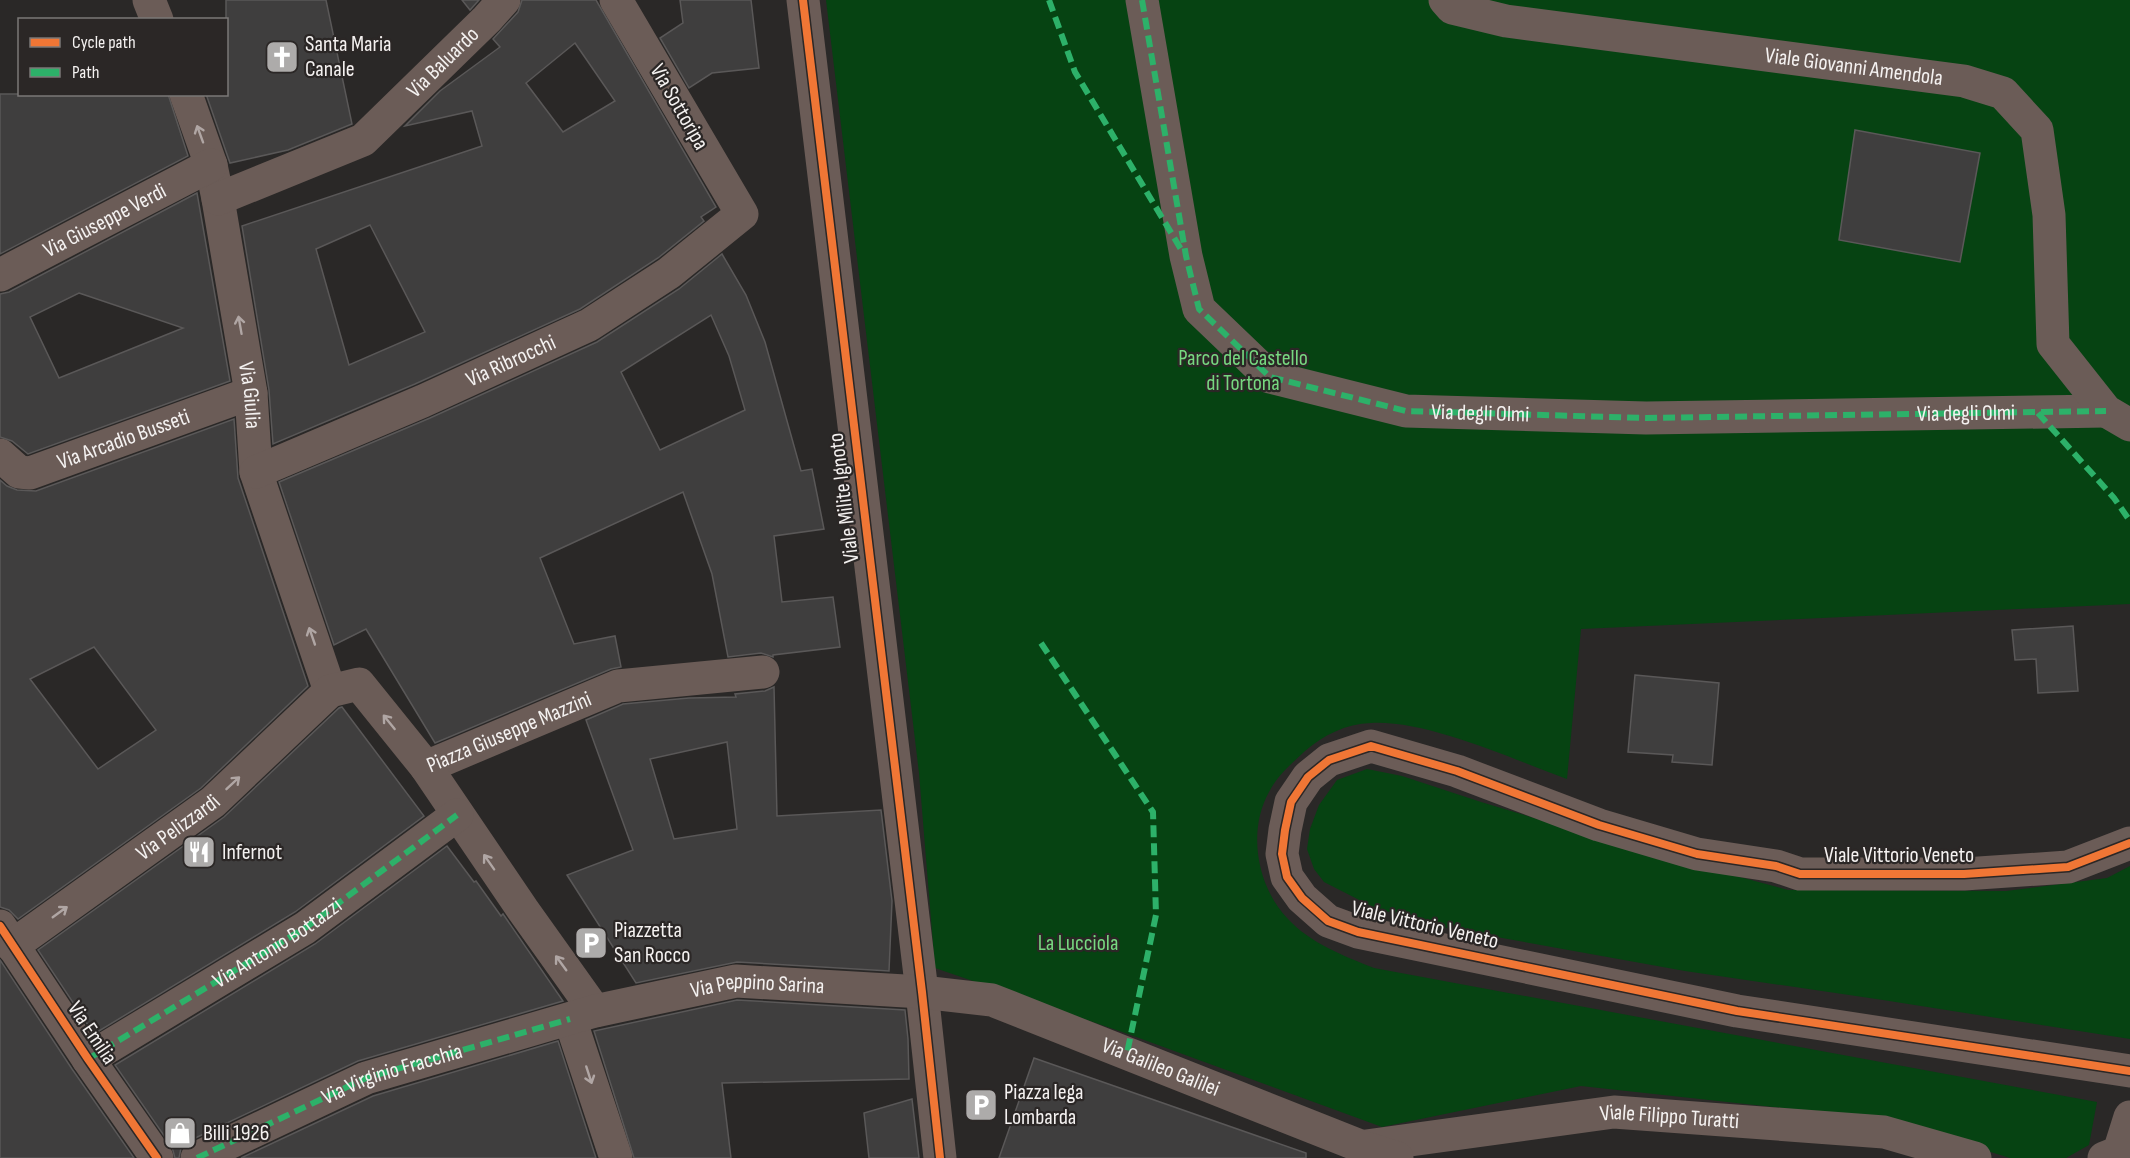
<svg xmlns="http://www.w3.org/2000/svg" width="2130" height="1158" viewBox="0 0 2130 1158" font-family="'Sofia Sans Condensed',sans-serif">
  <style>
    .green { fill: #064312 }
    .building { fill: #3f3e3e; stroke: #5a5858; stroke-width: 1.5; fill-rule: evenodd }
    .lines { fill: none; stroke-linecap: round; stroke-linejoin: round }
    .minor { stroke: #6b5c57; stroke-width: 33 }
    .quiet { stroke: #2db169; stroke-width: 6; stroke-dasharray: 12 6; stroke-linecap: butt }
    .cycleway-casing { stroke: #2b2726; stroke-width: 11 }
    .cycleway { stroke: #f07635; stroke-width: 8 }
    .oneway { stroke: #b0a6a4 }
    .labels { text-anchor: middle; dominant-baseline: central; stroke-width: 4.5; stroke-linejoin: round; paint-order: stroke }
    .poi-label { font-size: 22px; fill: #f4f1f0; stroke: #2b2726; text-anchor: start }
    .street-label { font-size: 22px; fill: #f4f1f0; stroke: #2b2726 }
    .park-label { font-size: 22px; fill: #77d880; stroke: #2b2726 }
  </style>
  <rect width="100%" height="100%" fill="#2a2827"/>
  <g class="green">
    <path d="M826,0H2130V604L1581,629L1567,779C1512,759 1428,720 1371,723C1345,724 1324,735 1305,751C1292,763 1277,776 1269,792C1247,831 1257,887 1288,919C1310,943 1344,956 1374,968L2097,1102L2089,1145L2066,1158H2010L1884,1119L1581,1086L1382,1127L1128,1034L935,968L919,773Z"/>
    <path d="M1367,769L1402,776L1481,802L1643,851L1788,890L2006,891L2107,878L2130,866V1039L1883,1000L1685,971L1441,927L1375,908L1324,882L1314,869L1307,849L1310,829L1319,805L1337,780Z"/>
  </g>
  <g class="building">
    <path d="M226,0H326L352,124L288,150L230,163L206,94H226Z"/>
    <path d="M462,0H479L470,10Z"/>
    <path d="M522,0H596L716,207L701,217L704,221L658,258L580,309L415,384L273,444L269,390L242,226L482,146L472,111L405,126L440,91L500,47L493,39L518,12ZM575,43L615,101L563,132L526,83ZM370,225L425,332L349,365L316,249Z"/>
    <path d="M680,0H751L759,68L712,73L689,88L660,38L683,23Z"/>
    <path d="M0,94H168L188,156L0,254Z"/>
    <path d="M1855,130L1980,153L1960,262L1839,240Z"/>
    <path d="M197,193L230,381L28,454L12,441L0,437V294L9,292ZM79,293L183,328L59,378L30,317Z"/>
    <path d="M722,254L746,295L765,342L801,471L812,469L824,529L774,536L782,602L833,597L840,647L773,655V657L761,653L728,657L712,574L683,492L540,558L574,644L615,636L621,667L611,669L435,743L366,629L334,645L279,482L430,418L597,342L679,289ZM711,315L729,356L745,410L660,450L621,372Z"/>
    <path d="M234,419L238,478L308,686L201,788L18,919L9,910L0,907V480L7,486L17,490L36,491ZM94,647L156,730L98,769L30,679Z"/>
    <path d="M2073,626L2078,691L2038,693L2036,659L2015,660L2012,630Z"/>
    <path d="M1635,675L1719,683L1712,765L1672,762L1673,755L1628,752Z"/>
    <path d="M774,687L777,816L881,810L892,901L889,971L737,962L636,983L567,875L633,850L586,720L623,704L689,698L736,697L735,694L765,691ZM727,742L737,829L674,839L650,759Z"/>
    <path d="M342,707L424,816L295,912L94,1034L38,950L224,817L339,708Z"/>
    <path d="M447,846L474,882L476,881L501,916L503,914L563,1001L358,1061L189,1141L181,1148L179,1158H175L172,1147L115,1065L315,944Z"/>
    <path d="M0,960L72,1069L134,1158H0Z"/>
    <path d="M737,1000L905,1010L908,1039L909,1079L722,1083L731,1158H634L594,1031Z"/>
    <path d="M558,1041L596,1158H241L373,1096Z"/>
    <path d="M1034,1058L1306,1153V1158H999Z"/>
    <path d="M912,1099L919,1158H869L864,1113Z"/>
  </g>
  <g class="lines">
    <g class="minor">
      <path d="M149,0L157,20"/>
      <path d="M803,0L922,992L940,1158"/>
      <path d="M1142,0L1186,256L1199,309L1270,377L1406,411L1646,418L2106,411"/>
      <path id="s1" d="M1445,0L1452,8L1506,21L1964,81L2003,93L2037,130L2049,215L2053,344L2106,411L2130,425"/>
      <path id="s2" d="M186,94L211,165L218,199L251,393L256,472L330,691"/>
      <path id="s3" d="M218,199L363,140L487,19L504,0"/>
      <path id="s4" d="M0,275L211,165"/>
      <path id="s5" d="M0,455L19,472L30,473L251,393"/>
      <path id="s6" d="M256,472L423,401L589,325L669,273L742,214L616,0"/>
      <path id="s7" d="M426,767L618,686L763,672"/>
      <path d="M2130,843L2068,867L1964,874H1800L1776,866L1697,854L1599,825L1457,771L1371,746L1329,760L1308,777L1291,802L1285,830L1282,854L1287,877L1302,898L1328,921L1358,932L1737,1011L2130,1071"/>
      <path d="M0,926L88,1059L157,1158"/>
      <path id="s8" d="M12,946L213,802L330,691L359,684L426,767L523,910L595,1011"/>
      <path d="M570,1019L616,1158"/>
      <path d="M88,1059L305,928L457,815"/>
      <path id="s9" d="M1366,1146L1614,1112L1884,1132L1975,1158"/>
      <path id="s10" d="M197,1158L366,1078L595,1011L736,981L922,992L992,1000L1363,1147L1397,1158"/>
      <path d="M2104,1158L2119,1152L2130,1117"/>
    </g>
    <g class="quiet">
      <path d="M1049,0L1075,72L1182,251"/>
      <path id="s11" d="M1142,0L1186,256L1199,309L1270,377L1406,411L1646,418L2106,411"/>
      <path d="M2038,413L2114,498L2130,521"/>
      <path d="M1041,643L1153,812L1156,915L1127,1053"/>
      <path id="s12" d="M88,1059L305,928L457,815"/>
      <path id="s13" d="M197,1158L366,1078L570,1019"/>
    </g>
    <defs>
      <g id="cycleway">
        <path d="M803,0L922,992L940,1158"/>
        <path d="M2130,843L2068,867L1964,874H1800L1776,866L1697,854L1599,825L1457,771L1371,746L1329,760L1308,777L1291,802L1285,830L1282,854L1287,877L1302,898L1328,921L1358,932L1737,1011L2130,1071"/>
        <path d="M0,926L88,1059L157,1158"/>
      </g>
    </defs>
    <use href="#cycleway" class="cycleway-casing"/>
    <use href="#cycleway" class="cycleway"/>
  </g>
  <defs><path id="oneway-shaft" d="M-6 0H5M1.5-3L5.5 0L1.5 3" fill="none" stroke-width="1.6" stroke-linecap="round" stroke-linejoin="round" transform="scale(1.5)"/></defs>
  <g class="oneway">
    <use href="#oneway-shaft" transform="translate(200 134) rotate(-110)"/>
    <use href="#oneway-shaft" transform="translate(240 325) rotate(-100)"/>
    <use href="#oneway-shaft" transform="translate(312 636) rotate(-109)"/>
    <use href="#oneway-shaft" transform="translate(389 722) rotate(-129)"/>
    <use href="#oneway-shaft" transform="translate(233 783) rotate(-43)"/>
    <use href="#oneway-shaft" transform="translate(489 862) rotate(-125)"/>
    <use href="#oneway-shaft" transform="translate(60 912) rotate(-36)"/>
    <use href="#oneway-shaft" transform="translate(561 963) rotate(-126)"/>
    <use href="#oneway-shaft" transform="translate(589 1075) rotate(72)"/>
  </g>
  <defs>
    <symbol id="church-square" viewBox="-11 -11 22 22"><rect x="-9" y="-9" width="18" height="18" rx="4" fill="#adabaa" stroke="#2b2726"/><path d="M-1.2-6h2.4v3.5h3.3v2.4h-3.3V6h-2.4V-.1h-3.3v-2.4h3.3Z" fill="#fff"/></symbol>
    <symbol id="restaurant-square" viewBox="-11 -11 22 22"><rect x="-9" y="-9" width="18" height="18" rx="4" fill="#adabaa" stroke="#2b2726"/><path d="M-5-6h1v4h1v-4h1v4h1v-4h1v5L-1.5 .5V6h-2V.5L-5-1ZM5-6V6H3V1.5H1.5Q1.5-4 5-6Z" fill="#fff"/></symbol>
    <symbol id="parking-square" viewBox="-11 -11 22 22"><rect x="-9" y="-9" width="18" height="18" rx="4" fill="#adabaa" stroke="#2b2726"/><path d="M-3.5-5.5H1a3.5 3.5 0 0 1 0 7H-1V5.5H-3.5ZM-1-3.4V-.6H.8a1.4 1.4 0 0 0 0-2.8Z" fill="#fff"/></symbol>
    <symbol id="shop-square" viewBox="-11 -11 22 22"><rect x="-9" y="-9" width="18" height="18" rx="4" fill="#adabaa" stroke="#2b2726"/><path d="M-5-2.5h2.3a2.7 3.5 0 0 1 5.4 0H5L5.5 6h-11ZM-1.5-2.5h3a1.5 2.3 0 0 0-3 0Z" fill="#fff"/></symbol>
  </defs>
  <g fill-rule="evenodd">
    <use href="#church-square" x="263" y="38" width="38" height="38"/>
    <use href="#restaurant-square" x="180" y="833" width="38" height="38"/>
    <use href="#parking-square" x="572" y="924" width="38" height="38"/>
    <use href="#parking-square" x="962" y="1086" width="38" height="38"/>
    <use href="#shop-square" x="161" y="1114" width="38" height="38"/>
  </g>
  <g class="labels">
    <g class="poi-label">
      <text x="305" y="44">Santa Maria<tspan x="305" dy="25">Canale</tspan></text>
      <text x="222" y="852">Infernot</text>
      <text x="614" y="930">Piazzetta<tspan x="614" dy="25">San Rocco</tspan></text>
      <text x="1004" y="1092">Piazza lega<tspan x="1004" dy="25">Lombarda</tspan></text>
      <text x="203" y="1133">Billi 1926</text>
    </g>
    <g class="street-label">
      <text stroke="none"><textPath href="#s3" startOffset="268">Via Baluardo</textPath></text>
      <text stroke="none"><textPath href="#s1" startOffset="417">Viale Giovanni Amendola</textPath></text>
      <text transform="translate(679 107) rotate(60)">Via Sottoripa</text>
      <text stroke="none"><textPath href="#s4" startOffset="118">Via Giuseppe Verdi</textPath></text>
      <text stroke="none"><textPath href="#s6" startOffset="278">Via Ribrocchi</textPath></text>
      <text stroke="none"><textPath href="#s2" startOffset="309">Via Giulia</textPath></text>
      <text stroke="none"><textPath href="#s11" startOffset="627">Via degli Olmi</textPath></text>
      <text stroke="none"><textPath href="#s11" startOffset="1113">Via degli Olmi</textPath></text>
      <text stroke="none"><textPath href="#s5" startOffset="136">Via Arcadio Busseti</textPath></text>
      <text transform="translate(844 498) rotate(-97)">Viale Milite Ignoto</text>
      <text stroke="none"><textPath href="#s7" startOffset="90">Piazza Giuseppe Mazzini</textPath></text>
      <text stroke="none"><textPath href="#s8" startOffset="204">Via Pelizzardi</textPath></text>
      <text x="1899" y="855">Viale Vittorio Veneto</text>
      <text transform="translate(1425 925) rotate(13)">Viale Vittorio Veneto</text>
      <text stroke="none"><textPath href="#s12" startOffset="222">Via Antonio Bottazzi</textPath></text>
      <text stroke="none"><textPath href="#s10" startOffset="591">Via Peppino Sarina</textPath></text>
      <text transform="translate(92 1033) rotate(56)">Via Emilia</text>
      <text stroke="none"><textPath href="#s10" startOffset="1008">Via Galileo Galilei</textPath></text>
      <text stroke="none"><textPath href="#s13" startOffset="213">Via Virginio Fracchia</textPath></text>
      <text stroke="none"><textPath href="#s9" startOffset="306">Viale Filippo Turatti</textPath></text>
    </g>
    <g class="park-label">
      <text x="1243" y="358">Parco del Castello<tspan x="1243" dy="25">di Tortona</tspan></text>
      <text x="1078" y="943">La Lucciola</text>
    </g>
  </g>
  <rect x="18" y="18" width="210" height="78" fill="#2b2726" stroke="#7b7877" stroke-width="1.5"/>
  <rect x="30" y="38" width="30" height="9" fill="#f07635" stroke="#7b7877" stroke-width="1.5"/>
  <text x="72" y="48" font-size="18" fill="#f4f1f0">Cycle path</text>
  <rect x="30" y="68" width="30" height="9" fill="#2db169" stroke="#7b7877" stroke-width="1.5"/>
  <text x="72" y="78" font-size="18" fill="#f4f1f0">Path</text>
</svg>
